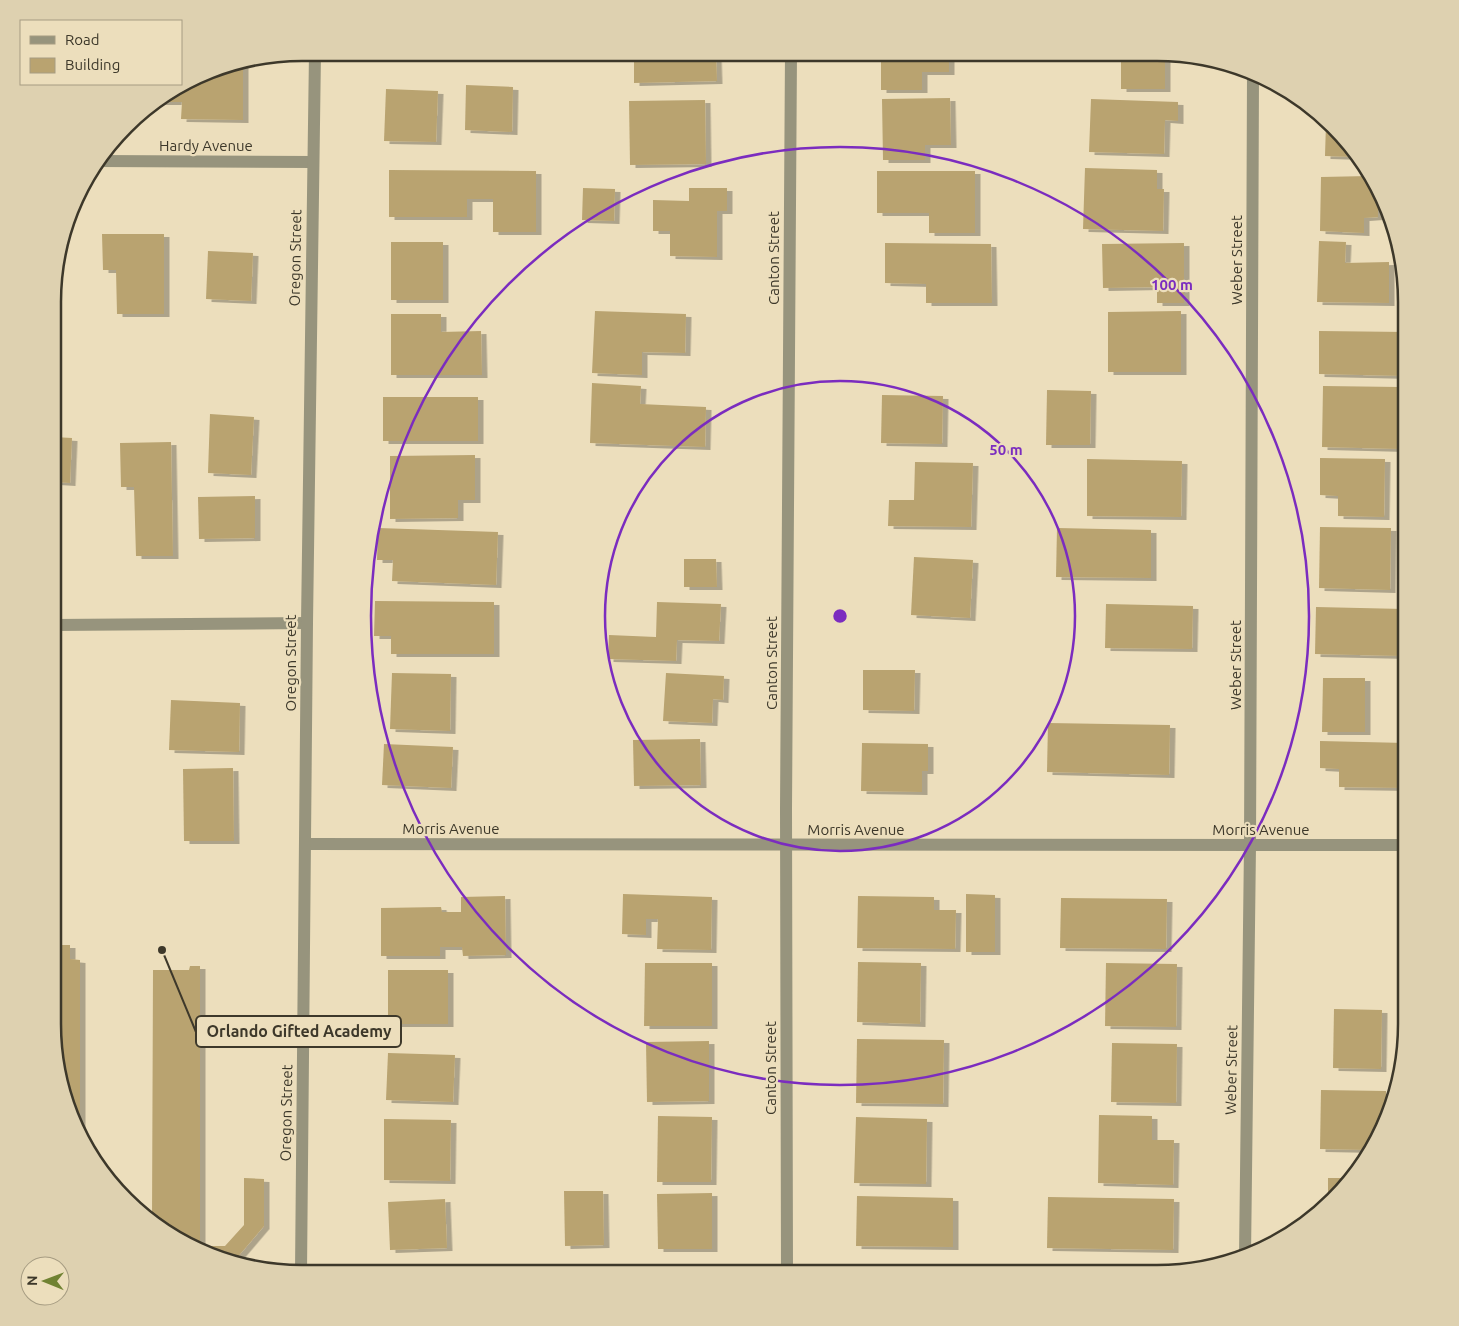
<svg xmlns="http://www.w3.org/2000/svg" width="1459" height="1326" viewBox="0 0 1459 1326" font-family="Ubuntu,sans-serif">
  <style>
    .building { fill: #b9a370; filter: url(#shadow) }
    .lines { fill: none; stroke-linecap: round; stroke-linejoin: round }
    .minor { stroke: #97947d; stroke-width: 12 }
    .ring { fill: none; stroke: #7b2cbf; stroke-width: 2.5 }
    .labels { text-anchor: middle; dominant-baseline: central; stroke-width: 4.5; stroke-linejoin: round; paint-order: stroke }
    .street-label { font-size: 15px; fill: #3d382a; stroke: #ecdebc }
    .rim { fill: none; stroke: #3d382a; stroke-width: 2.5 }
    .centre { fill: #7b2cbf; stroke: #ecdebc; stroke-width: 2.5 }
    .ring-label { font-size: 15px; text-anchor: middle; font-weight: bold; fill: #7b2cbf; stroke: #ecdebc; stroke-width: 4.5; stroke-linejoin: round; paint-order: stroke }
    .leader { fill: none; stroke: #3d382a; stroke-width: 2 }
    .callout-dot { fill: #3d382a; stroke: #ecdebc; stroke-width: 2 }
    .callout { fill: #ecdebc; stroke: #3d382a; stroke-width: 2 }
    .callout-label { font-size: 16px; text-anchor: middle; font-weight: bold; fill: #3d382a }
  </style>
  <defs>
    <filter id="shadow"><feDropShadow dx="5.5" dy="3" stdDeviation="0" flood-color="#0004"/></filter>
  </defs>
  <rect width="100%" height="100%" fill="#ecdebc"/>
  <g class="building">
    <path d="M381,53H441V57L381,55Z"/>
    <path d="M634,53H716L717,81L634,83Z"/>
    <path d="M881,53H949V72H922V90H881Z"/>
    <path d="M1108,53H1174L1183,56V60L1165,59V89H1121V59H1108Z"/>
    <path d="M243,62V120L181,119L182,102H159L221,66Z"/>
    <path d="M466,85L513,87L512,132L465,130Z"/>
    <path d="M386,89L438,91L436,142L384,141Z"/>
    <path d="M950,98L951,145H925V160H883L882,99Z"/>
    <path d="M1091,99L1178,102V121L1165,120L1164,154L1089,152Z"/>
    <path d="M705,100L706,164L630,165L629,101Z"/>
    <path d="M1326,123L1344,137L1357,157L1325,156Z"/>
    <path d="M1085,168L1157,170V189H1164L1163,231L1083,229Z"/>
    <path d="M389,170L536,171V232H493V199H467V217H389Z"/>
    <path d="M877,171H975V233H929V213H877Z"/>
    <path d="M1369,176L1378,192V217L1364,218V233L1320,231L1321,177Z"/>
    <path d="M583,188L615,189L614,221L582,220Z"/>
    <path d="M689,188H727V211H717V257L670,256V231H653V200L689,201Z"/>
    <path d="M102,234H164V314H117L116,270H103Z"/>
    <path d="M1319,241L1346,242L1345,263L1389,262V303L1317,302Z"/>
    <rect x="391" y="242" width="52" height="58"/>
    <path d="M885,243L991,244L992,303H926V284L885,283Z"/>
    <path d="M1184,243V303H1157V287L1103,288L1102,244Z"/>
    <path d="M208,251L253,253L251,301L206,299Z"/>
    <path d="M595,311L686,314L685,353L642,352V375L592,373Z"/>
    <path d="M1181,311V372H1108V312Z"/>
    <path d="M391,314H441V332L481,331L482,375H391Z"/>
    <path d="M1319,331L1406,332V376L1319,374Z"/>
    <path d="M592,383L641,386L640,404L706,407L705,447L590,443Z"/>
    <path d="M1323,386L1400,387V398H1406V433L1401,432V449L1322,447Z"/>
    <path d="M1047,390L1091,391L1090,445H1046Z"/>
    <path d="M882,395L943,396L942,444L881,443Z"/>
    <rect x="383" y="397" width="95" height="44"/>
    <path d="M210,414L254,417L251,475L208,473Z"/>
    <path d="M54,437L72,438L70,483L54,482Z"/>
    <path d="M171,442L173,556H136L134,487H121L120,443Z"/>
    <path d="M475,455V500H458V518L390,519V456Z"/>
    <path d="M1320,458L1385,459L1384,517L1338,516V496L1320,495Z"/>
    <path d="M1087,459L1182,461L1181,517L1087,516Z"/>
    <path d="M915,462L973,463L971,527L888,526L889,500H914Z"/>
    <path d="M255,496V538L199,539L198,497Z"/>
    <path d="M1320,527L1391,528L1390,590L1319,588Z"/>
    <path d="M378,528L498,532L496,585L392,581L393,560H377Z"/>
    <path d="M1057,528L1151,530V578L1056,577Z"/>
    <path d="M914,557L973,560L970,618L911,615Z"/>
    <path d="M684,559H716L717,587H684Z"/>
    <path d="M375,601L494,602V654H391V636H374Z"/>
    <path d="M657,602L721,604L719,641L677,640L676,661L608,659L609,635L656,637Z"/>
    <path d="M1106,604L1193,606L1192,649L1105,648Z"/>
    <path d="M1316,607L1404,609L1403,656L1315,654Z"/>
    <path d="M863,670H915L914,711L863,710Z"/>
    <path d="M392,673L451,674L450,731L390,729Z"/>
    <path d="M666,673L724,676L723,700L713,699L712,723L663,721Z"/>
    <path d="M1323,678H1365V732H1322Z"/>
    <path d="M171,700L240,703L239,752L169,750Z"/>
    <path d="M1048,723L1170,725L1169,775L1047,772Z"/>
    <path d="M700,739L701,785L634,786L633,740Z"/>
    <path d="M1320,741L1406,743V788L1339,787V769L1320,768Z"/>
    <path d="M862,743L928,744V771H922V792L861,791Z"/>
    <path d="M384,744L453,747L451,788L382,785Z"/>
    <path d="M233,768L234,841H184L183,769Z"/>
    <path d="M623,894L712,897L711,950L657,949L658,919H646V935L622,934Z"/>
    <path d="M966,894L995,895V952H966Z"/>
    <path d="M505,896L506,955L463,956L462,947H440V956H381V908L441,907L442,912H461V897Z"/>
    <path d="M858,896L934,897V910H956L955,949L857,948Z"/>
    <path d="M1061,898L1167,899L1166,949L1060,948Z"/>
    <path d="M53,945H70V959L80,960V1133L71,1119L53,1040Z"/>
    <path d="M858,962L921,963L920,1024L857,1022Z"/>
    <path d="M645,963H712V1026H644Z"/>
    <path d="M1106,963L1177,964L1176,1027L1105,1026Z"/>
    <path d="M190,966H200V1246H225L244,1225V1178L264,1179V1226L235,1260L206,1254L152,1223L153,970H189Z"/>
    <rect x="388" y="970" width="60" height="54"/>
    <path d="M1334,1009L1382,1010L1381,1069L1333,1068Z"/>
    <path d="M857,1039L944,1040L943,1104L856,1103Z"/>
    <path d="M709,1041V1101L647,1102L646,1042Z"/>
    <path d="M1112,1043L1177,1044L1176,1103L1111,1102Z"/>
    <path d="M388,1053L455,1055L453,1102L386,1100Z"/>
    <path d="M1321,1090L1386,1091V1123L1371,1150L1320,1149Z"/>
    <path d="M1099,1115L1152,1116V1140H1174L1173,1185L1098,1183Z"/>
    <path d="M658,1116L712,1117L711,1182H657Z"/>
    <path d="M856,1117L927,1119L926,1184L854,1183Z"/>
    <path d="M384,1119L451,1120L450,1181L384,1180Z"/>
    <path d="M1328,1178H1351L1328,1205Z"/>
    <path d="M564,1191H603L604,1245L565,1246Z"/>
    <path d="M712,1193V1249H658L657,1194Z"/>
    <path d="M857,1196L953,1198V1247L856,1246Z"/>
    <path d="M1048,1197L1174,1199L1173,1250L1047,1248Z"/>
    <path d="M445,1199L447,1248L390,1250L388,1202Z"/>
  </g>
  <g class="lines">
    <g class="minor">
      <path d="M99,161L313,162"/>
      <path d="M54,625L307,623"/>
      <path d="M306,844L1406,845"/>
      <path d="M1245,1256L1250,845L1253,75"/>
      <path d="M301,1273L307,623L315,53"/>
      <path d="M787,1273L786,809L791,53"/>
    </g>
  </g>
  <g class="ring">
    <circle cx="840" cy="616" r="235"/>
    <circle cx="840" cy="616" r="469"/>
  </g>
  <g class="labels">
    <g class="street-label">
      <text x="206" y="145">Hardy Avenue</text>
      <text transform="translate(295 258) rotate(-89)">Oregon Street</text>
      <text transform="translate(773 258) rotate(-90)">Canton Street</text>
      <text transform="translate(1236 260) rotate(-90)">Weber Street</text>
      <text transform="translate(290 663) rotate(-90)">Oregon Street</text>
      <text transform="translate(771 663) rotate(-90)">Canton Street</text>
      <text transform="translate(1235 665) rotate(-90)">Weber Street</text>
      <text x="451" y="828">Morris Avenue</text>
      <text x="856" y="829">Morris Avenue</text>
      <text x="1261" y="829">Morris Avenue</text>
      <text transform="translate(770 1068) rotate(-90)">Canton Street</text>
      <text transform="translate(1231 1070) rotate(-89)">Weber Street</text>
      <text transform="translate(286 1113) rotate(-89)">Oregon Street</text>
    </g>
  </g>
  <path d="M0 0H1459V1326H0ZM302 61H1157A241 241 0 0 1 1398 302V1024A241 241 0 0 1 1157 1265H302A241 241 0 0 1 61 1024V302A241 241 0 0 1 302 61Z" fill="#ded1b0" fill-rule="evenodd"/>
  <path class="rim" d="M302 61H1157A241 241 0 0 1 1398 302V1024A241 241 0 0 1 1157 1265H302A241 241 0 0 1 61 1024V302A241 241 0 0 1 302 61Z"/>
  <circle cx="840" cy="616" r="8" class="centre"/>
  <g class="ring-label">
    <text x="1172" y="290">100 m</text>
    <text x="1006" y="455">50 m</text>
  </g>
  <path class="leader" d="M162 950L196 1032"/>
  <circle class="callout-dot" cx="162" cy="950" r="5"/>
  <rect class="callout" x="196" y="1016" width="205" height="31" rx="5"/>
  <g class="callout-label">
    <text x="299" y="1037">Orlando Gifted Academy</text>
  </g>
  <rect x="20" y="20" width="162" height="65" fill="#ecdebc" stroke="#a69c82"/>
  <rect x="30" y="36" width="25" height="8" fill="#97947d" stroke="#a69c82"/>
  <text x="65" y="45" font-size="15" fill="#3d382a">Road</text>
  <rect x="30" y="58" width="25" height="15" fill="#b9a370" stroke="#a69c82"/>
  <text x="65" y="70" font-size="15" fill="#3d382a">Building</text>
  <g transform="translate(45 1281) rotate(271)"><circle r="24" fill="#ecdebc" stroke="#a69c82"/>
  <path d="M0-4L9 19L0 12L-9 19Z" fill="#708232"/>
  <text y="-8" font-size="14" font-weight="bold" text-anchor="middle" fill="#3d382a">N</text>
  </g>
</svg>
